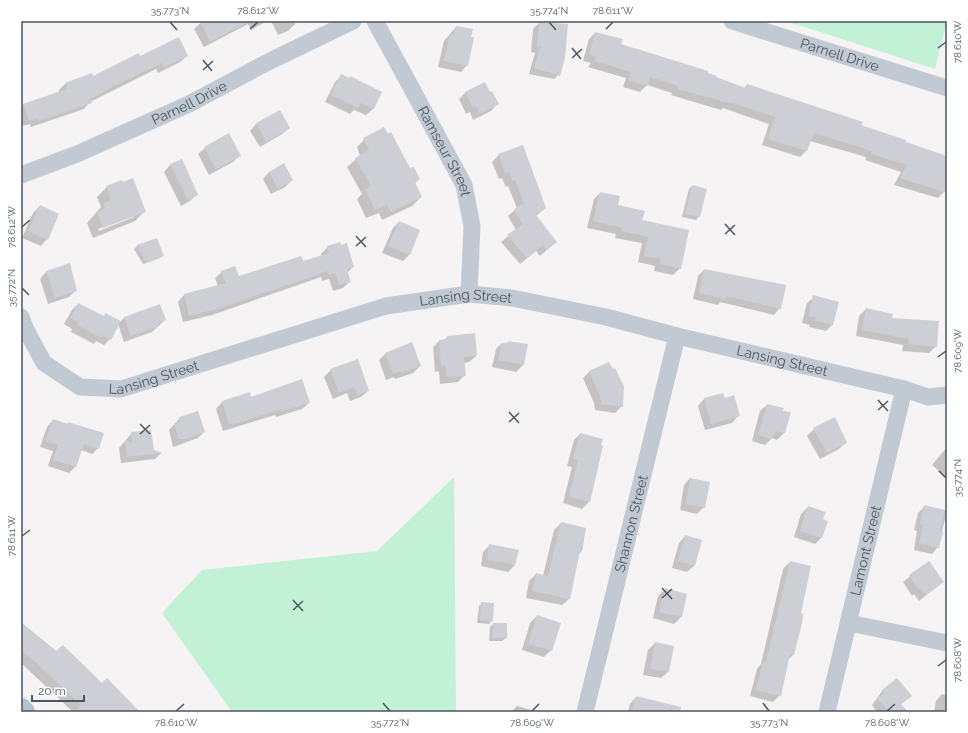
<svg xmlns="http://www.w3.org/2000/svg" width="968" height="733" viewBox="0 0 968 733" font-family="Raleway,sans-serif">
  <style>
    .green { fill: #c3f1d5 }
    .shadow { fill: #0003; fill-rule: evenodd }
    .building { fill: #cdcfd5 }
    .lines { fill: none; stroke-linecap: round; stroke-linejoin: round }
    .street { stroke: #c1cad2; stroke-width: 17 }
    .primary { stroke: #b3c2d1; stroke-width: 22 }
    .ticks { fill: none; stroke: #4a5661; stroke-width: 1.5 }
    .labels { text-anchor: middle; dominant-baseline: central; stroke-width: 3.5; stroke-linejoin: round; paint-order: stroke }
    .street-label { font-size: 14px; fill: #4a5661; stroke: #fff }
    .neatline { fill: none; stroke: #4a5661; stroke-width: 1.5 }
    .ticks-label { font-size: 10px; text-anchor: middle; fill: #4a5661 }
  </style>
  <rect width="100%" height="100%" fill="#f5f3f3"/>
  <g class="green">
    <path d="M786,21H947L935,69Z"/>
    <path d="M454,477L456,712H232L162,613L202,570L377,551Z"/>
  </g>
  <g class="shadow">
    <path d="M203,21H267L251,30L248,24L204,47L194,29Z"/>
    <path d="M271,21H293L295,24L288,31L278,35Z"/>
    <path d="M539,23L559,74L554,79L529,74L535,53L531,52L533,29Z"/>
    <path d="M456,27L467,65L461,72L438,67L444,41Z"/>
    <path d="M595,33L620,45L715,78L744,88L747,85L860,126L947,160V184L944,192L938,198L894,185L901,172L865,160L866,157L810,141L807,150L800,157L762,145L769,124L723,108L721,110L671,95L672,93L647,85L640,92L623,87L626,78L588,67L591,63L583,61L589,39Z"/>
    <path d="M187,56L180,62L158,73L156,69L90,102L84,109L31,127L30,124L22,126L21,107L24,104L59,92V90L65,84L92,74L93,77L140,57Z"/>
    <path d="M341,76L381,92L373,109L366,115L354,110L350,114L325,102L335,82Z"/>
    <path d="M484,83L497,104L491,111L473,120L470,112L466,114L459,99L465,93Z"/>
    <path d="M279,111L289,128L282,134L260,147L250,131L256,124Z"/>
    <path d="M366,138L410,169L419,179L415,183L421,197L412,206L382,220L379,213L366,218L357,199L362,194L347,167L360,156L357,147Z"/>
    <path d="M205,148L240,155L233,162L209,175L198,154Z"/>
    <path d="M499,155L545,208L536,216L556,242L540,256L536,251L520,264L501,242L516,230L508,216L517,208L508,186L506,187L502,178L499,179L492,162Z"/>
    <path d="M181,160L197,194L190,201L181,206L164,172L170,165Z"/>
    <path d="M269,172L292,180L285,187L271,194L263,179Z"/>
    <path d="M692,186L699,216L696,220L682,217L689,189Z"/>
    <path d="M107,187L145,211L135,221L93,238L87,223L101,207L97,197ZM134,215V217L99,231L98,229Z"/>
    <path d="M600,193L641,221L680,268L673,275L654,271L655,266L638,262L642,243L615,238L616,234L587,228L594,199Z"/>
    <path d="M40,206L47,239L41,246L22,238L33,213Z"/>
    <path d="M399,222L419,230L409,255L403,261L382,253L393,228Z"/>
    <path d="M156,239L163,255L160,258L143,264L134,249L137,246Z"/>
    <path d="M328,247L353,267L347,273L349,282L343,288L333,291L329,279L322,281L321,277L212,315L183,322L178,302L184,295L218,286L215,278L222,272L238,277L302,263L322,256L321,254Z"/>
    <path d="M69,264L76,290L69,297L48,304L40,279L46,272Z"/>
    <path d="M704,270L780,308L774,315L720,302L718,305L693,299L698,276Z"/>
    <path d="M814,297L838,303L832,325L826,331L809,327L810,325L802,323L807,303Z"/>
    <path d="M78,304L103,317L106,314L120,322L124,318L165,320L152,332L124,342L118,324L110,339L104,345L96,341L94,344L71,332L72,329L64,324L72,310Z"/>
    <path d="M866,309L891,319L936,346L929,353L902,351L903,345L856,336L859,316Z"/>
    <path d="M447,337L476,356L469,362L464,363L465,375L458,382L440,384L439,371L435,372L433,347L439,341H443Z"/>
    <path d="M508,342L527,345L523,365L516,372L492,367L496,349L502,343L507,344Z"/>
    <path d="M385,354L420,366L413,373L395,379L394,377L386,380L379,360Z"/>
    <path d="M609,363L622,406L615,413L595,410L594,403L583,378L589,372Z"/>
    <path d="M331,370L368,391L361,397L350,401L347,393L333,399L324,377Z"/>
    <path d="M249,393L251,398L309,403L302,409L276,417L275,415L223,431L216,409L222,402Z"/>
    <path d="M722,394L724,399L738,416L732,423L705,430L698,406L704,399Z"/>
    <path d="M767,405L789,413L784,433L777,440L772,438L765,445L752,441L760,411Z"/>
    <path d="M180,418L204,432L198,438L173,447L169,430Z"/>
    <path d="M53,420L67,425L68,423L98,448L92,454L81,450L75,467L69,473L48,466L53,451L40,447L47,427Z"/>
    <path d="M814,429L846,442L839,449L820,459L807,436Z"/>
    <path d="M132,433L153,450L161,453L155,459L121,463L119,448Z"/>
    <path d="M580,434L602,446L589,502L582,509L563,503L572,467L567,466L574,440Z"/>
    <path d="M947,447V476L946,477L932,465Z"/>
    <path d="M690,478L704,507L697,514L680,510L684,485Z"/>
    <path d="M925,506L947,511L938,547L932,554L914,550L917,531L914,530L918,513Z"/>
    <path d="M808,507L822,520L821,538L815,544L794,537L801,514Z"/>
    <path d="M561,523L584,539L582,551L578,554L569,599L562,605L526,598L529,581L536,574L543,576L554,530Z"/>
    <path d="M685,536L694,566L687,572L672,568L679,543Z"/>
    <path d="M490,545L515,565L508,572L481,566L483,552Z"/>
    <path d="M790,562L800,614L793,655L788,660L780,695L773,702L750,696L757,669L761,664L783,569Z"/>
    <path d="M929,562L943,582L919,601L914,594L912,596L903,582Z"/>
    <path d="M665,589L686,594L681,617L674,624L653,618L658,596Z"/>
    <path d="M482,603L492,621L489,624L477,623L479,606Z"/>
    <path d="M537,616L551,650L544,657L522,650L530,623Z"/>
    <path d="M21,623L132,712H73L21,663Z"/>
    <path d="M493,624L506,638L502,641H489L490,627Z"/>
    <path d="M655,643L673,647L668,672L661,678L643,675L648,650Z"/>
    <path d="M883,690L910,696L900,705L906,712H877L872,705Z"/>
    <path d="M942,694L947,695V712H934L936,701Z"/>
    <path d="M636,697L658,712H628L630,704Z"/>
    <path d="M517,706L539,712H511Z"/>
  </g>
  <g class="building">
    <path d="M200,21H250L210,42Z"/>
    <path d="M539,22L568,24L565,58L560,76L534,68L540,47H537Z"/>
    <path d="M456,26L473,29L471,37H474L468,66L444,61L450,33L454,34Z"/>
    <path d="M595,32L623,39L621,44L708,71V73L717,76L716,77L746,88L747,84L863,122L861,125L906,140V142L947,156V193L900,178L907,165L871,154L872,151L814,133L807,151L768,139L775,117L729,102V103L677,89L678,86L650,77L647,86L628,80L631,72L594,61L596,57L589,55Z"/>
    <path d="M179,37L188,56L164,67L162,63L116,85L91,99L92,103L38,121L36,118L29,121L23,104L67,89L65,83L92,73L93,76L139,53L140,56Z"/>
    <path d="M341,74L349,78L350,76L382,92L374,109L360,103L358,108L331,95Z"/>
    <path d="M485,82L490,92L492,91L499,104L480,114L476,106L473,108L465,92Z"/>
    <path d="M280,110L290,128L266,142L256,123Z"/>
    <path d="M384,127L388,134L391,132L410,168L414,167L420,179L415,182L422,197L391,212L387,205L375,210L365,189L371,186L355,158L369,150L363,138Z"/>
    <path d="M229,133L241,156L216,169L204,147Z"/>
    <path d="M523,145L546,208L536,215L557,242L547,250L543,245L527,258L507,235L523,224L514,209L524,203L515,180L512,181L509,172L505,173L498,154Z"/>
    <path d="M182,159L198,195L188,200L170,164Z"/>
    <path d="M284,163L293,180L278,189L269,172Z"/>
    <path d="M133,178L146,212L103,228L97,212L105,208L103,203L111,200L106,186L122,180L123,182Z"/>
    <path d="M692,185L707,189L700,217L685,214Z"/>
    <path d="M600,192L620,196L618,205L645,211L642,220L689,230L681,269L660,264L661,259L644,256L648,237L621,231L622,228L593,221Z"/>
    <path d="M40,205L59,214L48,240L28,231Z"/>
    <path d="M399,221L420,230L410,255L388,246Z"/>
    <path d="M157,238L164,256L146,262L137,245Z"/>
    <path d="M340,242L341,245L347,243L354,267L347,269L351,282L339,285L335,273L329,275L328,271L220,308L189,316L184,294L226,283L221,271L235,266L239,276L301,256L303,261L329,253L327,246Z"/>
    <path d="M70,263L77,291L55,298L46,271Z"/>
    <path d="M704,269L786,285L781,309L726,296L725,299L699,293Z"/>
    <path d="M813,295L839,302L833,325L815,321L816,318L808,316Z"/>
    <path d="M78,303L104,316L105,313L121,321L111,340L103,335L101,338L77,325L78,322L70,318Z"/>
    <path d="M160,304L166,320L158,323L159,326L131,336L124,317Z"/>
    <path d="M866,308L893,314L892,318L939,321L937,347L908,344L909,339L862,330Z"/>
    <path d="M475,333L477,356L464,357L466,376L447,377L445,365L441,366L439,340L447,339V336Z"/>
    <path d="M508,341L528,344L524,365L498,360L502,343H508Z"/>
    <path d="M412,342L421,366L402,373L401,371L393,374L385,353Z"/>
    <path d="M358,359L369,391L357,395L354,387L339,393L330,369Z"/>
    <path d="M609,362L613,369L615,368L624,386L623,407L601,404L600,396L589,371Z"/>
    <path d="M302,379L310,403L282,411V409L235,424H229L222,401L250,392L251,397Z"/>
    <path d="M723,393L725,398L734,395L740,416L711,424L704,398Z"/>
    <path d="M767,404L784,408L783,411L791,412L785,433L775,431L772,439L758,435Z"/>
    <path d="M198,411L205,432L185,439H179L174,423L180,421L179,417Z"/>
    <path d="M835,417L847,443L827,453L813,428Z"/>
    <path d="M53,419L68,424V422L104,433L99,449L84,444L76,467L53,460L58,445L45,441Z"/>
    <path d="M151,430L154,450L162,453L127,457L125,440L132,443L131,432Z"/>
    <path d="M580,433L603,439L601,445L603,446L590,502L569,497L578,460L573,459Z"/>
    <path d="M690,478L710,482L705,508L686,504Z"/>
    <path d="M924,505L945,510L940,531L943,532L939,548L919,543L923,525L920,524Z"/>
    <path d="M808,506L826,512L823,519L828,521L822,538L800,531Z"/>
    <path d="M561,522L586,528L582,551H580L570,599L532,591L536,573L548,576Z"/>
    <path d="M685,535L702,540L695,566L678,561Z"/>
    <path d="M489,544L519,550L515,565L487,560Z"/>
    <path d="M790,561L811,566L801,613L803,614L802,623L794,655L790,654L781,696L756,690L763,661L766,662Z"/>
    <path d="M929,561L944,582L926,595L921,589L919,590L909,575Z"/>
    <path d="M665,588L687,594L682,617L659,612Z"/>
    <path d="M481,602L494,603L493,621L480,620Z"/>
    <path d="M537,615L561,623L552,651L528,644Z"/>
    <path d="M21,622L56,651L63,645L102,683L107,678L140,712H74L81,705L31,658L21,651Z"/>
    <path d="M493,623H507V638H492Z"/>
    <path d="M655,642L674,646L669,672L650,669Z"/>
    <path d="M897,678L912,696L901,704L908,712H889L877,698L885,692L882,690Z"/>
    <path d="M636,696L681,707L680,712H632Z"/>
  </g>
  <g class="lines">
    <g class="street">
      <path id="s1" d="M375,21L464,185L472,226L469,294"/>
      <path id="s2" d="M732,21L947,88"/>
      <path id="s3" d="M21,175L77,154L189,104L270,61L353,21"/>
      <path id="s4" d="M21,317L25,328L44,363L80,387L121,389L386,306L469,294L512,298L606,317L677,336L904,389L928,397L947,395"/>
      <path d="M849,623L947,643"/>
      <path id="s5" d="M585,712L677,336"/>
      <path id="s6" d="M827,712L904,389"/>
    </g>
    <path class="primary" d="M21,709L24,712"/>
  </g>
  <path class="ticks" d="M170,22L177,30M549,22L556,30M250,29L258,22M606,29L613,22M572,48L581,59M938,48L946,42M572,58L582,49M203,60L212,71M203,70L213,61M725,224L735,235M22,227L30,220M725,234L735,225M356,236L366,247M356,246L366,237M22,288L29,295M938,357L946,351M878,400L888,411M878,410L888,401M509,412L519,423M509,422L519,413M140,424L150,434M140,434L150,425M939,471L946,478M22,536L30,530M662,588L672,599M662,598L672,589M293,600L303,611M293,610L303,601M938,666L946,660M383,703L390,711M763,703L769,711M176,711L184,704M532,711L539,704M887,711L895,704"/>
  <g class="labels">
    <g class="street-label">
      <text stroke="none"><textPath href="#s2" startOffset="113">Parnell Drive</textPath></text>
      <text stroke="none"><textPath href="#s3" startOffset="183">Parnell Drive</textPath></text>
      <text stroke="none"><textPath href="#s1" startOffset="148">Ramseur Street</textPath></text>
      <text stroke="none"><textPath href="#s4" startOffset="494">Lansing Street</textPath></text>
      <text stroke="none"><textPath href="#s4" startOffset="818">Lansing Street</textPath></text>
      <text stroke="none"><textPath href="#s4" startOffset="170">Lansing Street</textPath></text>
      <text stroke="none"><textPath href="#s5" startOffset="194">Shannon Street</textPath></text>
      <text stroke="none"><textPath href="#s6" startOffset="166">Lamont Street</textPath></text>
    </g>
  </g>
  <rect width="968" height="733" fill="none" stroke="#ffffff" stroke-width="44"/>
  <path d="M32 695v6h52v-6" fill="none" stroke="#4a5661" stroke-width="2"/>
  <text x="38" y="695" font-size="12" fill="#4a5661" stroke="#ffffff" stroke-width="3" paint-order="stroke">20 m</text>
  <rect x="22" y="22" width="924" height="689" class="neatline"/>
  <g class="ticks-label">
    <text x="170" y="14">35.773°N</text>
    <text x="258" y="14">78.612°W</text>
    <text x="549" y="14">35.774°N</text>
    <text x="613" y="14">78.611°W</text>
    <text transform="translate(957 42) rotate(-90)" y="4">78.610°W</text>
    <text transform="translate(11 227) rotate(-90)" y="4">78.612°W</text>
    <text transform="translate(11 288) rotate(-90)" y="4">35.772°N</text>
    <text transform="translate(957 351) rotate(-90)" y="4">78.609°W</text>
    <text transform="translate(957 478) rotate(-90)" y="4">35.774°N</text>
    <text transform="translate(11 536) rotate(-90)" y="4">78.611°W</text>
    <text transform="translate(957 660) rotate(-90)" y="4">78.608°W</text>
    <text x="176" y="726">78.610°W</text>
    <text x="390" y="726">35.772°N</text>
    <text x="532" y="726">78.609°W</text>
    <text x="769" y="726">35.773°N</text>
    <text x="887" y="726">78.608°W</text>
  </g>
</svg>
